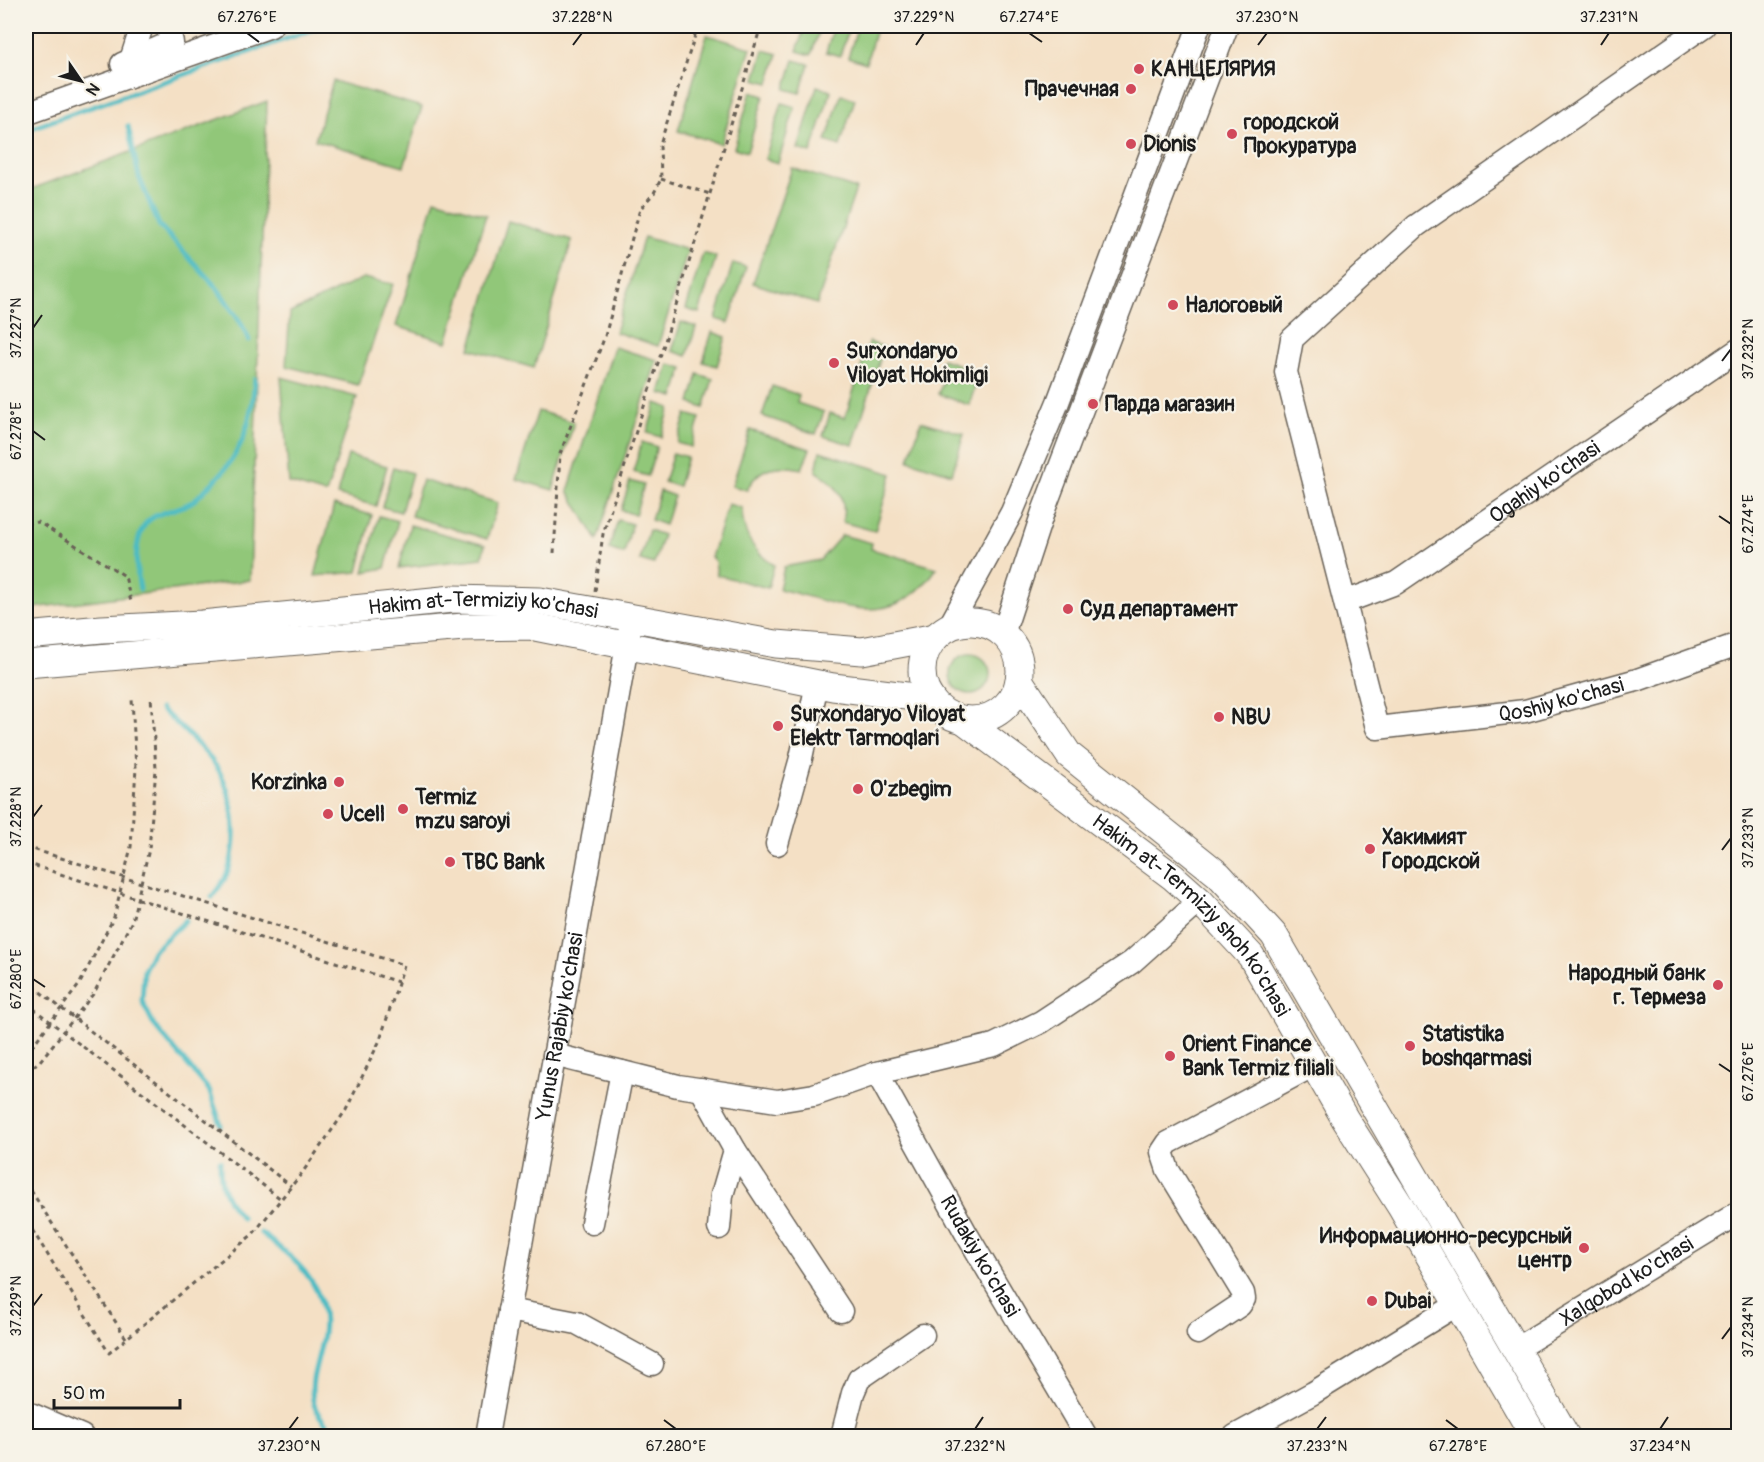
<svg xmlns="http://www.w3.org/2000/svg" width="1764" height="1462" viewBox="0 0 1764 1462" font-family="Pangolin,sans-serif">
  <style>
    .green { fill: #91c779; stroke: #56724a; stroke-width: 1.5 }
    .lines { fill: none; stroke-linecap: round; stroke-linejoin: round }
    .stream { stroke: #4cbbc3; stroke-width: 5 }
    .minor-casing { stroke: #686157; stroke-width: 25 }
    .major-casing { stroke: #686157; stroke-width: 29 }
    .path { stroke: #686157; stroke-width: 3; stroke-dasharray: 4.5 4.5; stroke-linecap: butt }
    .minor { stroke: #fff; stroke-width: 22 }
    .major { stroke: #fff; stroke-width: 27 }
    .ticks { fill: none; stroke: #1c1c1c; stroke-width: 2 }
    .poi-dot { fill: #d1495b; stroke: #f7f3e8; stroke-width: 2 }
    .labels { text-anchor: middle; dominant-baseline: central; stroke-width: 4.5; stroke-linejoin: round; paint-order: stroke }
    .poi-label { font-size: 21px; font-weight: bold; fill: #1c1c1c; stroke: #f7f3e8; text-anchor: start }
    .street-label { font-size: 21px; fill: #1c1c1c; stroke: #f7f3e8 }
    .neatline { fill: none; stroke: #1c1c1c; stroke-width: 2 }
    .ticks-label { font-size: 15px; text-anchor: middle; fill: #1c1c1c }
  </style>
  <rect width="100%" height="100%" fill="#f7f3e8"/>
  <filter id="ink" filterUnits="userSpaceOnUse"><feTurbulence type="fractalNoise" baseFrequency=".0167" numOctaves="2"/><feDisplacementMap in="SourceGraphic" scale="12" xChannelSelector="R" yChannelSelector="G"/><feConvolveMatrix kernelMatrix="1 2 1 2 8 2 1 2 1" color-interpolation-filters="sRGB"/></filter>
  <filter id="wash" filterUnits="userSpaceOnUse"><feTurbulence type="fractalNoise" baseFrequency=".008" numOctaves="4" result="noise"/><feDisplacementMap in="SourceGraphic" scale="24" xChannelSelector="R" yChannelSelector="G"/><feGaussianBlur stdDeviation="1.35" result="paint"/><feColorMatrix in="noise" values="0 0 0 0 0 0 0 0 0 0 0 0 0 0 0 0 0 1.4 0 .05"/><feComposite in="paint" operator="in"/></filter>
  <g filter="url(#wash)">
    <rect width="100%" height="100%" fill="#f4e0c5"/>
    <g class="green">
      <path d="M805,26H821L811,55L797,51Z"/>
      <path d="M834,26H850L840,56L826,52Z"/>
      <path d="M858,26H877L866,63L848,57Z"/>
      <path d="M707,35L751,48L721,144L678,131Z"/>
      <path d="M764,50L778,54L769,83L755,79Z"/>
      <path d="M794,60L809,64L800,93L785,89Z"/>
      <path d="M333,81L422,107L404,166L315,140Z"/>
      <path d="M817,86L831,91L811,153L798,149Z"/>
      <path d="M751,92L764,96L747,152L734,148Z"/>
      <path d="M841,95L855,99L840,146L826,141Z"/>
      <path d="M267,101L250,580L26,609V191Z"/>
      <path d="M782,103L795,107L778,163L765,159Z"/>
      <path d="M792,168L856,189L817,304L753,283Z"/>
      <path d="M435,199L486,215L447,342L396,326Z"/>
      <path d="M508,221L572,240L534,368L470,349Z"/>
      <path d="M644,237L688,250L658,346L615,332Z"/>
      <path d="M703,253L716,257L699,313L686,309Z"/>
      <path d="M733,263L746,267L729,323L716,319Z"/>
      <path d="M363,278L393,284L358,385L286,366L290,313Z"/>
      <path d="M681,322L696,327L687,356L672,351Z"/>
      <path d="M712,332L726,337L717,366L703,362Z"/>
      <path d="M869,342L884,347L853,445L823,436L830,413L845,418Z"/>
      <path d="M614,347L657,360L597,540L568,491Z"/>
      <path d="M942,359L980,372L969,405L938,394L943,382L935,379Z"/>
      <path d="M669,364L683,368L674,397L660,393Z"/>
      <path d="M698,374L713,379L704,408L690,403Z"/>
      <path d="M281,377L357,397L326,494L289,483Z"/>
      <path d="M772,386L799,395L797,403L824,412L816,434L762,416Z"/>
      <path d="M656,403L670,408L661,437L647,433Z"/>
      <path d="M538,411L574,422L553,490L516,479Z"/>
      <path d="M686,414L700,418L691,447L677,443Z"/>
      <path d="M921,421L964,434L952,474L909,460Z"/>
      <path d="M750,430L810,449L802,469C778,464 759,465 747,490L732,486Z"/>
      <path d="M642,442L657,447L648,476L633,472Z"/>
      <path d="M820,451L892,474L875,531L842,522C848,499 836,483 816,471Z"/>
      <path d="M673,453L687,457L678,486L664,482Z"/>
      <path d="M348,455L387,466L376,506L337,495Z"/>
      <path d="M393,467L412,473L401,512L382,507Z"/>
      <path d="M422,480L498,503L487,539L411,516Z"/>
      <path d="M630,481L644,485L635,515L621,510Z"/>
      <path d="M660,491L674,496L665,525L651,520Z"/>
      <path d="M728,504L742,508C742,533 752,551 774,565L768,588L717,575L715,561L711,557Z"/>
      <path d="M334,505L372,515L358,572L315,576Z"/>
      <path d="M379,516L398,521L385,568L364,572Z"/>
      <path d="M618,520L632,524L624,554L609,549Z"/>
      <path d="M410,525L485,545L482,558L399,568Z"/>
      <path d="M649,530L663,535L654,564L640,560Z"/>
      <path d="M842,535L872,543L871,549L937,568C892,634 843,604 779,589L784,567L820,560Z"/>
      <circle cx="970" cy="674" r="20"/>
    </g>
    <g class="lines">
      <g class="stream">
        <path d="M128,126L139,177L159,225L217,288L241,323L249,340"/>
        <path d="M26,130L323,26"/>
        <path d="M140,589C136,569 133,546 144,526C152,512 175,511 188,504C195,501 201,494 206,489C242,457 251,426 255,379"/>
        <path d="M161,709C179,726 198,742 213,762C235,791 241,844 225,878C222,884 216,891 212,897"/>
        <path d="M186,920L153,951L144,970L142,1001L154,1025L209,1090L221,1125"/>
        <path d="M220,1161C219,1184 225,1200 242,1218"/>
        <path d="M261,1233C286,1252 311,1270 321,1302C337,1353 279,1399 343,1436"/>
      </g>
    </g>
  </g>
  <g filter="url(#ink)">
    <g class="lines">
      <defs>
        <g id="minor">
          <path id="s1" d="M1704,26L1416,226L1292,339L1286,372L1377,728L1525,711L1637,680L1738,644"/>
          <path d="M131,60L142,26"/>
          <path d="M122,64L172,42L167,26"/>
          <path d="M26,113L271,26"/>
          <path id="s2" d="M1345,602L1396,583L1738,350"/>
          <path d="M949,627L1012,512L1058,402L1199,26"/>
          <path d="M1003,634L1043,512L1227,26"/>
          <path d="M777,844L801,758L817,684"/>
          <path d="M554,1055L678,1086L777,1101L814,1095L877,1073L994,1045L1041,1022L1132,962L1200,901"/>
          <path id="s3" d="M877,1073L966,1233L1086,1436"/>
          <path d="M701,1089L735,1150L722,1195L719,1228"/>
          <path d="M735,1150L841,1311"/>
          <path d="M592,1223L622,1072"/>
          <path d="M509,1310L577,1323L652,1364"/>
          <path d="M1198,1333L1240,1305L1244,1299L1243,1293L1168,1170L1162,1152L1168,1143L1314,1065"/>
          <path id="s4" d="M1514,1350L1738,1213"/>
          <path d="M26,1412L82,1436"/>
          <path id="s5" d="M487,1436L632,617"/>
          <path d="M842,1436L853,1393L859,1379L923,1335"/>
          <path d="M1235,1436L1313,1393L1458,1304"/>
        </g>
        <g id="major">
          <circle cx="971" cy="671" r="49"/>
          <path id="s6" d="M26,636L102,629L202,624L453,599L540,601L776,644L862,651L936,637"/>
          <path d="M26,664L464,627L530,626L833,687L931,699"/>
          <path d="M1019,680L1069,755L1219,875L1274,935L1566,1436"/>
          <path id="s7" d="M962,719L1173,877L1200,901L1251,956L1345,1119L1401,1207L1534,1436"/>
        </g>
      </defs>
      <use href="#minor" class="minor-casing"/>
      <use href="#major" class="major-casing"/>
      <g class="path">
        <path d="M661,179L710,194"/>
        <path d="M26,524L38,522L125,576L131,602"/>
        <path d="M554,553L560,454L605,336L640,209L654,193L661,179L660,144L698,26"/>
        <path d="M595,591L603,534L666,338L761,26"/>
        <path d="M26,847L404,965L380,1040L346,1110L302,1173L253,1234L109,1353L26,1220"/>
        <path d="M26,863L398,982"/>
        <path d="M26,981L291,1186"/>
        <path d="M26,1003L281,1199"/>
        <path d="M26,1054L79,985L114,917L131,847L136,768L132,699"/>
        <path d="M26,1072L40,1061L94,993L132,921L149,849L156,769L151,697"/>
        <path d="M26,1183L126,1338"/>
      </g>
      <use href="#minor" class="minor"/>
      <use href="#major" class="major"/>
    </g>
  </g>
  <path class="ticks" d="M247,33L259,42M1029,33L1042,42M573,45L582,33M916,45L924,33M1258,45L1267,33M1601,45L1609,33M33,328L42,315M1722,361L1731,349M33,431L45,440M1719,516L1731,524M33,817L42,805M1722,850L1731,838M33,979L45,987M1719,1064L1731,1072M33,1306L42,1294M1722,1339L1731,1327M664,1420L676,1429M1446,1420L1458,1429M289,1429L298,1417M975,1429L983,1417M1317,1429L1326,1417M1660,1429L1668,1417"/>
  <g class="poi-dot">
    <circle cx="1139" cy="69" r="6"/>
    <circle cx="1131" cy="89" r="6"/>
    <circle cx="1232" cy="134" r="6"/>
    <circle cx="1131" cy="144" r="6"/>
    <circle cx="1173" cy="305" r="6"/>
    <circle cx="834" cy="363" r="6"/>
    <circle cx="1093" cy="404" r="6"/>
    <circle cx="1068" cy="609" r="6"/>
    <circle cx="1219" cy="717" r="6"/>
    <circle cx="778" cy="726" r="6"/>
    <circle cx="339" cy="782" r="6"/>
    <circle cx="858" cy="789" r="6"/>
    <circle cx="403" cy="809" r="6"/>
    <circle cx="328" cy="814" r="6"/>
    <circle cx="1370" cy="849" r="6"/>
    <circle cx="450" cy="862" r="6"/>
    <circle cx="1718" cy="985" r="6"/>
    <circle cx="1410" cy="1046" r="6"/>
    <circle cx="1170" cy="1056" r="6"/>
    <circle cx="1584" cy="1248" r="6"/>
    <circle cx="1372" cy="1301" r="6"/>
  </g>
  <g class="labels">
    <g class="poi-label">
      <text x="1151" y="69">КАНЦЕЛЯРИЯ</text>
      <text x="1119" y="89" text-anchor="end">Прачечная</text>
      <text x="1244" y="122">городской<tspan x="1244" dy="24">Прокуратура</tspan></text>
      <text x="1143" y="144">Dionis</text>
      <text x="1185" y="305">Налоговый</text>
      <text x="846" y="351">Surxondaryo<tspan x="846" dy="24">Viloyat Hokimligi</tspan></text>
      <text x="1105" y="404">Парда магазин</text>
      <text x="1080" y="609">Суд департамент</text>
      <text x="790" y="714">Surxondaryo Viloyat<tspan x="790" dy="24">Elektr Tarmoqlari</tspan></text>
      <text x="1231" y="717">NBU</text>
      <text x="327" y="782" text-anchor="end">Korzinka</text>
      <text x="870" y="789">O'zbegim</text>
      <text x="415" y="797">Termiz<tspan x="415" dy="24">mzu saroyi</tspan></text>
      <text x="340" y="814">Ucell</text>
      <text x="1382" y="837">Хакимият<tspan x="1382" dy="24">Городской</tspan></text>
      <text x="462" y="862">TBC Bank</text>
      <text x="1706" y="973" text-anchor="end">Народный банк<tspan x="1706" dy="24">г. Термеза</tspan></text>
      <text x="1422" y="1034">Statistika<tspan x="1422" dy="24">boshqarmasi</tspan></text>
      <text x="1182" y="1044">Orient Finance<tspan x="1182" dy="24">Bank Termiz filiali</tspan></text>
      <text x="1572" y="1236" text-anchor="end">Информационно-ресурсный<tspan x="1572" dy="24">центр</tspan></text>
      <text x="1384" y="1301">Dubai</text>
    </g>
    <g class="street-label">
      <text stroke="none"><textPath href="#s2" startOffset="234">Ogahiy ko'chasi</textPath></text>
      <text stroke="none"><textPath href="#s6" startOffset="459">Hakim at-Termiziy ko'chasi</textPath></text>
      <text stroke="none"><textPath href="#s1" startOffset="1106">Qoshiy ko'chasi</textPath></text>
      <text stroke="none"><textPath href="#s7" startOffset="304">Hakim at-Termiziy shoh ko'chasi</textPath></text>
      <text stroke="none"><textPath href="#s5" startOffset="416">Yunus Rajabiy ko'chasi</textPath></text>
      <text stroke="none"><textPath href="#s3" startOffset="210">Rudakiy ko'chasi</textPath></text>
      <text stroke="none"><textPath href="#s4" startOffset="132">Xalqobod ko'chasi</textPath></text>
    </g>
  </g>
  <rect width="1764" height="1462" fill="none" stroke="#f7f3e8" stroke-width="66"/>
  <g transform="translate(81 81) rotate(125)" stroke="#f7f3e8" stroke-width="4.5" paint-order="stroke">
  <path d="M0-4.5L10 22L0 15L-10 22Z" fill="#1c1c1c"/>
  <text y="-9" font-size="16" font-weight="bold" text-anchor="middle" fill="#1c1c1c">N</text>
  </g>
  <path d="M54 1399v9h126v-9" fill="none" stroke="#1c1c1c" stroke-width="3"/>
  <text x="63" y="1399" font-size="18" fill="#1c1c1c" stroke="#f7f3e8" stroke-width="4.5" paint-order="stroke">50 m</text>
  <rect x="33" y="33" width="1698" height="1396" class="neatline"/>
  <g class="ticks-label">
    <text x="247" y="22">67.276°E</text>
    <text x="582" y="22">37.228°N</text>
    <text x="924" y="22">37.229°N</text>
    <text x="1029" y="22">67.274°E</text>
    <text x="1267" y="22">37.230°N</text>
    <text x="1609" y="22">37.231°N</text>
    <text transform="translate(16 328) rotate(-90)" y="5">37.227°N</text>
    <text transform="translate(1748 349) rotate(-90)" y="5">37.232°N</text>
    <text transform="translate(16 431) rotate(-90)" y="5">67.278°E</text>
    <text transform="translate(1748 524) rotate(-90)" y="5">67.274°E</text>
    <text transform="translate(16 817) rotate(-90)" y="5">37.228°N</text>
    <text transform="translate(1748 838) rotate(-90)" y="5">37.233°N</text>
    <text transform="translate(16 979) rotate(-90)" y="5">67.280°E</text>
    <text transform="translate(1748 1072) rotate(-90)" y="5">67.276°E</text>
    <text transform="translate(16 1306) rotate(-90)" y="5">37.229°N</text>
    <text transform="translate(1748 1327) rotate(-90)" y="5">37.234°N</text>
    <text x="289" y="1451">37.230°N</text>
    <text x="676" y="1451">67.280°E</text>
    <text x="975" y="1451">37.232°N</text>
    <text x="1317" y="1451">37.233°N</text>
    <text x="1458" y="1451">67.278°E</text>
    <text x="1660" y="1451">37.234°N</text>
  </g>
</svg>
